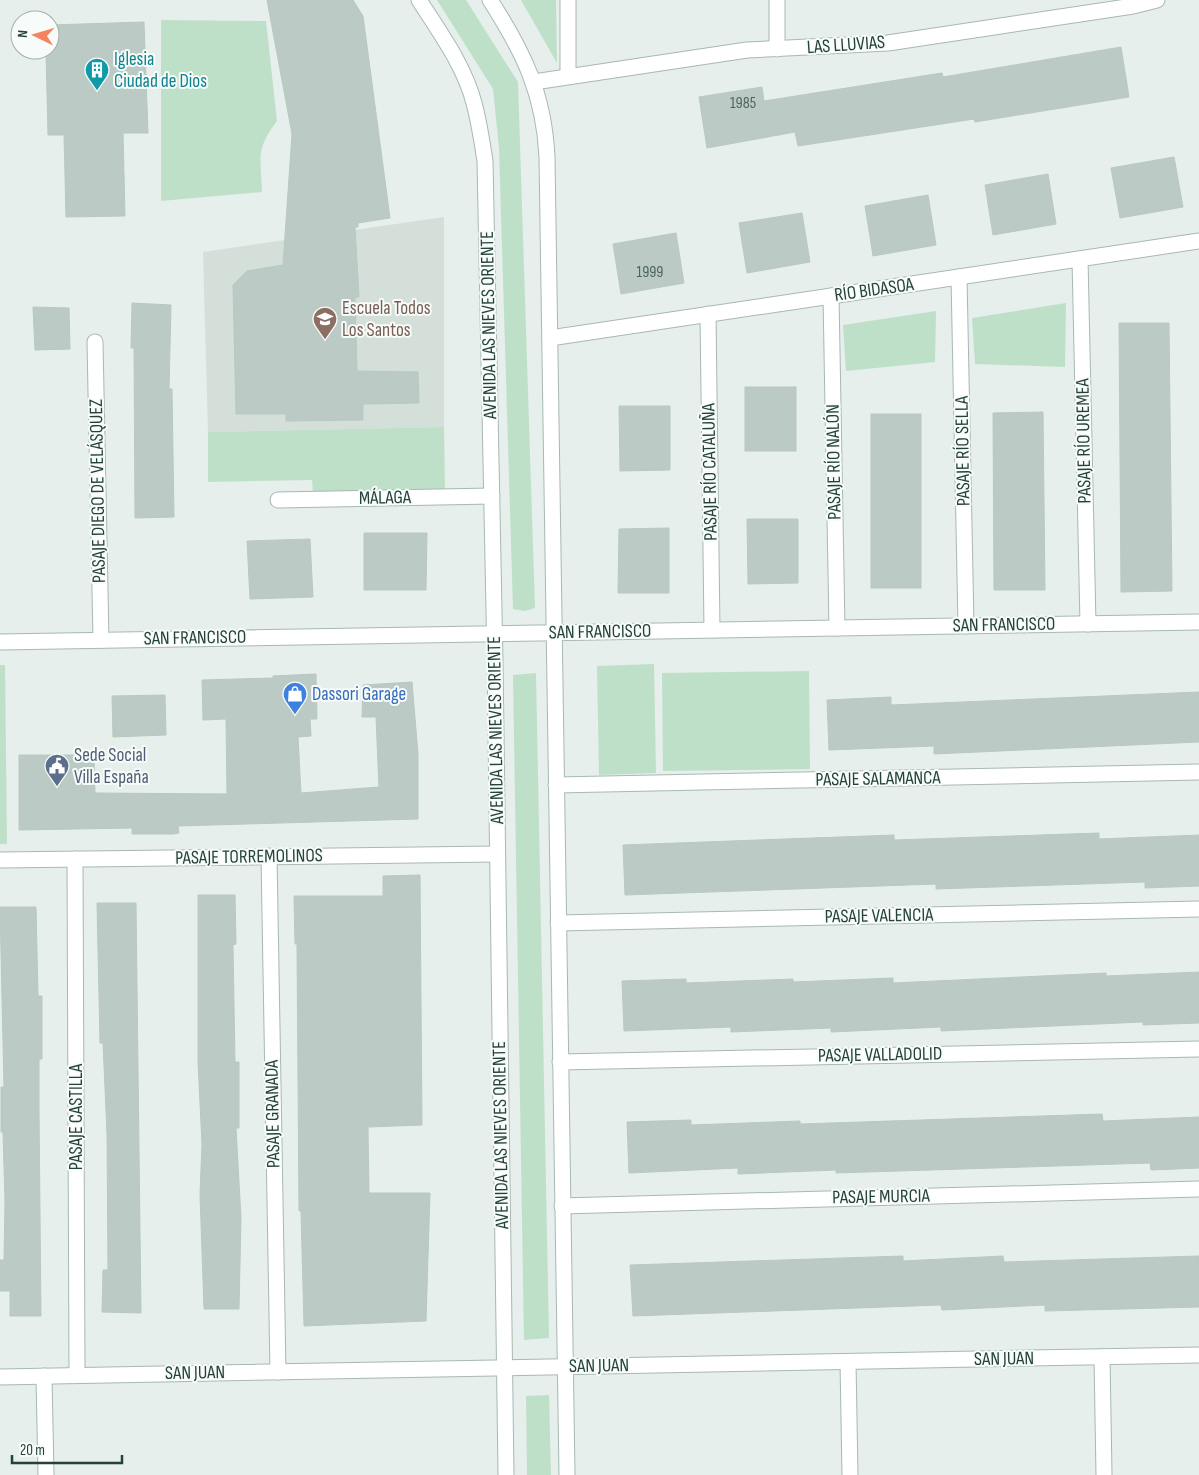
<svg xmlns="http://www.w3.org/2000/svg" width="1199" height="1475" viewBox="0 0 1199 1475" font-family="'Sofia Sans Condensed',sans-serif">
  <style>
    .built { fill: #d4dfda }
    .green { fill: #bfe0c8 }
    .building { fill: #bbcac4; stroke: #b8c9c2 }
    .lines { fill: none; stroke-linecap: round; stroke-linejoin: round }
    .minor-casing { stroke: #a8b8b2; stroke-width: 17 }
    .tertiary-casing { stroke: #a8b8b2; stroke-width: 17 }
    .minor { stroke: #fff; stroke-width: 15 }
    .tertiary { stroke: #fff; stroke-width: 15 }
    .labels { text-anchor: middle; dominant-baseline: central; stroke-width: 4; stroke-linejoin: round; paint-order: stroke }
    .number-label { font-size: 16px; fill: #4a645c }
    .street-label { font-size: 19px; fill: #24423a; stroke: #f7fbf9 }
    .culture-label { font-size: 19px; fill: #0d838f; stroke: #f7fbf9; text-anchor: start }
    .education-label { font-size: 19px; fill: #785e54; stroke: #f7fbf9; text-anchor: start }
    .shop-label { font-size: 19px; fill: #366cbe; stroke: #f7fbf9; text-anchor: start }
    .service-label { font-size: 19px; fill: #4e5e75; stroke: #f7fbf9; text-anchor: start }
  </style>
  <rect width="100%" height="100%" fill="#e6efeb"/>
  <path class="built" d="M444,217V427L208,432L203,252Z"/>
  <g class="green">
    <path d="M437,0H466L518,82L535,608L525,611L513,609L499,148L493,89Z"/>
    <path d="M521,0H556L557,63Z"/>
    <path d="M161,20L266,21L277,121C255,150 261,158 262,192L161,201Z"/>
    <path d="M1066,303L1065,367L975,364L972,318Z"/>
    <path d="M936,311L935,362L846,371L843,325Z"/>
    <path d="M444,427L445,491L313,494L312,480L208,482V432Z"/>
    <path d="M654,664L656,773L599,775L597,666Z"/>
    <path d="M0,665H5L7,844H0Z"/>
    <path d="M809,671L810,769L663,771L662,673Z"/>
    <path d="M536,673L549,1338L524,1340L513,675Z"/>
    <path d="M549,1395L551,1475H527L526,1396Z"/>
  </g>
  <g class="building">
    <path d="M267,0H353L363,16L390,218L358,223V227H355L359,297H355L357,371L418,372L419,403L363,404V420L286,421V414H236L233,285L247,271L283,265L292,134Z"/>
    <path d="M144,22L148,133H123L125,216L66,217L64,135H48L46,50H50V25Z"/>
    <path d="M1121,47L1129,97L975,122L974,119L798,146L795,132L707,148L699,97L762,87L764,101L942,73L943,77Z"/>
    <path d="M1174,157L1183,207L1120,218L1111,168Z"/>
    <path d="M1048,174L1056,224L993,235L985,185Z"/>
    <path d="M928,195L936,245L873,256L865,206Z"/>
    <path d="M802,213L810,262L747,273L739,223Z"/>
    <path d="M676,233L684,283L621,294L613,244Z"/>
    <path d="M132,303L171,305L169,389H172L174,517L135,518L134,348H131Z"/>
    <path d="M33,307L69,308L70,349L35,350Z"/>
    <path d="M1119,323H1169L1172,591L1121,592Z"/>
    <rect x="745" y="387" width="51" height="64"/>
    <path d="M619,406H670V470L620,471Z"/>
    <path d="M1043,412L1045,590H994L993,413Z"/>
    <rect x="871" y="414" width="50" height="174"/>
    <path d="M747,519H798V583L748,584Z"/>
    <path d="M669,528V593H618L619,529Z"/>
    <path d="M364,533H427L426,590H364Z"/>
    <path d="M310,539L313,597L250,599L247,541Z"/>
    <path d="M316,674L317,719H310L311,736L298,737L301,793L379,787L376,717H362L363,685L412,682L418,754V819L178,826L179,833L173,834H132V828L19,830V755H94L95,793L227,794L226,719L203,720L202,680L273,678V676Z"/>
    <path d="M1199,692V742L934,754V746L829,750L827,700L891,697V705Z"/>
    <path d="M165,695L166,735L113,737L112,696Z"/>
    <path d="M1099,833V839L1199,835V886L1145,888V882L936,889V884L625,895L623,845L894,835V840Z"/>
    <path d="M420,875L422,1125L368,1127L369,1193H430L426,1321L304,1326L301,1211H299L297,944H295L294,896H383V876Z"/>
    <path d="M198,895H235L236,944L233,945L235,1062H239V1128H236L241,1218L239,1309H204L200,1194L202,1144L198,1062Z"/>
    <path d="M97,903H136L141,1313L102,1312L103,1270H108L107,1133L103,1043H100Z"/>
    <path d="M0,907H36L38,996H42V1059H39V1110L41,1316H10V1291H0V1260H4L5,1201L3,1132H1V1087H4Z"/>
    <path d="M1199,972V1023L1143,1025V1022L941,1031V1027L831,1032V1028L731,1032V1027L624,1031L622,981L686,979V983L793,979V982L893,978V983L1106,973V976Z"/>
    <path d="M1102,1114L1103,1121L1199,1117V1168L1151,1170L1150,1163L836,1173V1170L738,1174V1168L629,1173L627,1122L691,1120V1125L800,1121V1124Z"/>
    <path d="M903,1256V1261L1003,1256L1004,1262L1199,1256V1307L1045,1311V1305L942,1310L941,1305L633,1316L630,1265Z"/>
  </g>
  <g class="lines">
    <defs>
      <g id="minor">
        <path d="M568,0V76"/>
        <path d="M777,0V49"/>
        <path d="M534,82L747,50L888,43L1133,6L1157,0"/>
        <path d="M1080,259L1088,624"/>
        <path d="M959,277L966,626"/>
        <path d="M831,296L837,628"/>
        <path d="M708,314L712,630"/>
        <path d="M550,338L1199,241"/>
        <path d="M95,342L101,640"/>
        <path d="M278,500L492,496"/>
        <path d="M0,642L1199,622"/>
        <path d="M556,785L1199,772"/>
        <path d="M269,856L278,1372"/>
        <path d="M75,859L77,1375"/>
        <path d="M0,860L497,854"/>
        <path d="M558,923L1199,909"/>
        <path d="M560,1062L1199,1049"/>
        <path d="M562,1206L1199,1189"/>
        <path d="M1102,1357L1104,1475"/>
        <path d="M848,1362L850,1475"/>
        <path d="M44,1376L46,1475"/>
        <path d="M0,1377L1199,1355"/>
      </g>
      <g id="tertiary">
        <path d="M419,0C440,33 464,65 474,103C479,122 482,141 485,161L495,661L506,1475"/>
        <path d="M490,0C524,53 544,94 547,157L567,1475"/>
      </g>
    </defs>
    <use href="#minor" class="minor-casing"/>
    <use href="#tertiary" class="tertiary-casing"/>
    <use href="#minor" class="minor"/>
    <use href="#tertiary" class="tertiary"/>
  </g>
  <defs>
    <symbol id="building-pin" viewBox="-11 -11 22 30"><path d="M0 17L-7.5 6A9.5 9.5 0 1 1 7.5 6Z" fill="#0f9aa8" stroke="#f7fbf9"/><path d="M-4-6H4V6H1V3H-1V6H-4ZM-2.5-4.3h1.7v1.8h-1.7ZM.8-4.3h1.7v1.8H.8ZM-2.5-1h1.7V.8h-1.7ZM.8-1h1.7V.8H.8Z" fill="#fff"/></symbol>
    <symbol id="school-pin" viewBox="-11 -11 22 30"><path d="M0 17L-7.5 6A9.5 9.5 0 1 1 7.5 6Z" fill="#8d6e63" stroke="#f7fbf9"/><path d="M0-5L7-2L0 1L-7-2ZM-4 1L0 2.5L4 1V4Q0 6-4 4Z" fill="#fff"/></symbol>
    <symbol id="shop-pin" viewBox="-11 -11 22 30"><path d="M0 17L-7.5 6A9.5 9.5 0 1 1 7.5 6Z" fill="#3f7fe0" stroke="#f7fbf9"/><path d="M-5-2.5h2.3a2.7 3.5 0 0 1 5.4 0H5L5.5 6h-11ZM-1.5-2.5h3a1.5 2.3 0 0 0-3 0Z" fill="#fff"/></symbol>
    <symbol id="civic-pin" viewBox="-11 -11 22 30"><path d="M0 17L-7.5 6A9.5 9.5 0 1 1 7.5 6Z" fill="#5c6f8a" stroke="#f7fbf9"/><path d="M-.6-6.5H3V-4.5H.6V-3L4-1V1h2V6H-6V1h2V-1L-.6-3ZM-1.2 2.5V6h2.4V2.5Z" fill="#fff"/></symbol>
  </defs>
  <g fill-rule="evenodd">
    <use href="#building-pin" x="83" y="56" width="28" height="38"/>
    <use href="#school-pin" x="311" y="305" width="28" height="38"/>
    <use href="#shop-pin" x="281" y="680" width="28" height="38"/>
    <use href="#civic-pin" x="43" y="752" width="28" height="38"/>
  </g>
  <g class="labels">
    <g class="number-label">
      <text x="743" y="103">1985</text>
      <text x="650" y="272">1999</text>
    </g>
    <g class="street-label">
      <text transform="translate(846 45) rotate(-4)">LAS LLUVIAS</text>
      <text transform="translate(874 290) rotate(-8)">RÍO BIDASOA</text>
      <text transform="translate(489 325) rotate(-91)">AVENIDA LAS NIEVES ORIENTE</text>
      <text transform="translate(1084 441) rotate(-91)">PASAJE RÍO UREMEA</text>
      <text transform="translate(963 451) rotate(-91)">PASAJE RÍO SELLA</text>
      <text transform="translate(834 462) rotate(-91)">PASAJE RÍO NALÓN</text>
      <text transform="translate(710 472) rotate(-91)">PASAJE RÍO CATALUÑA</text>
      <text transform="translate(98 491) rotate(-91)">PASAJE DIEGO DE VELÁSQUEZ</text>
      <text transform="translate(385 498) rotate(-1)">MÁLAGA</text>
      <text transform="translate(1004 625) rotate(-1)">SAN FRANCISCO</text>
      <text transform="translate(600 632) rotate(-1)">SAN FRANCISCO</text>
      <text transform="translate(195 638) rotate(-1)">SAN FRANCISCO</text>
      <text transform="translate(496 730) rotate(-91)">AVENIDA LAS NIEVES ORIENTE</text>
      <text transform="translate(878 779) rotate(-1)">PASAJE SALAMANCA</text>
      <text transform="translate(249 857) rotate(-1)">PASAJE TORREMOLINOS</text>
      <text transform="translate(879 916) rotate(-1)">PASAJE VALENCIA</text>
      <text transform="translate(880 1055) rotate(-1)">PASAJE VALLADOLID</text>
      <text transform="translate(273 1114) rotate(-91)">PASAJE GRANADA</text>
      <text transform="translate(76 1117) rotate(-90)">PASAJE CASTILLA</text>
      <text transform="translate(501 1135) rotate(-91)">AVENIDA LAS NIEVES ORIENTE</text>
      <text transform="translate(881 1197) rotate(-1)">PASAJE MURCIA</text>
      <text transform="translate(1004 1359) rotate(-1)">SAN JUAN</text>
      <text transform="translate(599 1366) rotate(-1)">SAN JUAN</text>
      <text transform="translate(195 1373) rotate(-1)">SAN JUAN</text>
    </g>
    <g class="culture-label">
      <text x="114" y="59">Iglesia<tspan x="114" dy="22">Ciudad de Dios</tspan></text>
    </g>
    <g class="education-label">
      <text x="342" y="308">Escuela Todos<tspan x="342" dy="22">Los Santos</tspan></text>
    </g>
    <g class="shop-label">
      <text x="312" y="694">Dassori Garage</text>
    </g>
    <g class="service-label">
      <text x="74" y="755">Sede Social<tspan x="74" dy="22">Villa España</tspan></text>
    </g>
  </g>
  <g transform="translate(35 35) rotate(275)"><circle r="24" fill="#f7fbf9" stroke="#a3b1ad"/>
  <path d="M0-4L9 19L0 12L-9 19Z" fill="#f4845f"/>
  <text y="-8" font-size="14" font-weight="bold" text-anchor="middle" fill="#24423a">N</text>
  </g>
  <path d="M12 1455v8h110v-8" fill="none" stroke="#24423a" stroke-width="2.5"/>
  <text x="20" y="1455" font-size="15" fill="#24423a" stroke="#f7fbf9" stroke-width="4" paint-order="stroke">20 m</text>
</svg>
